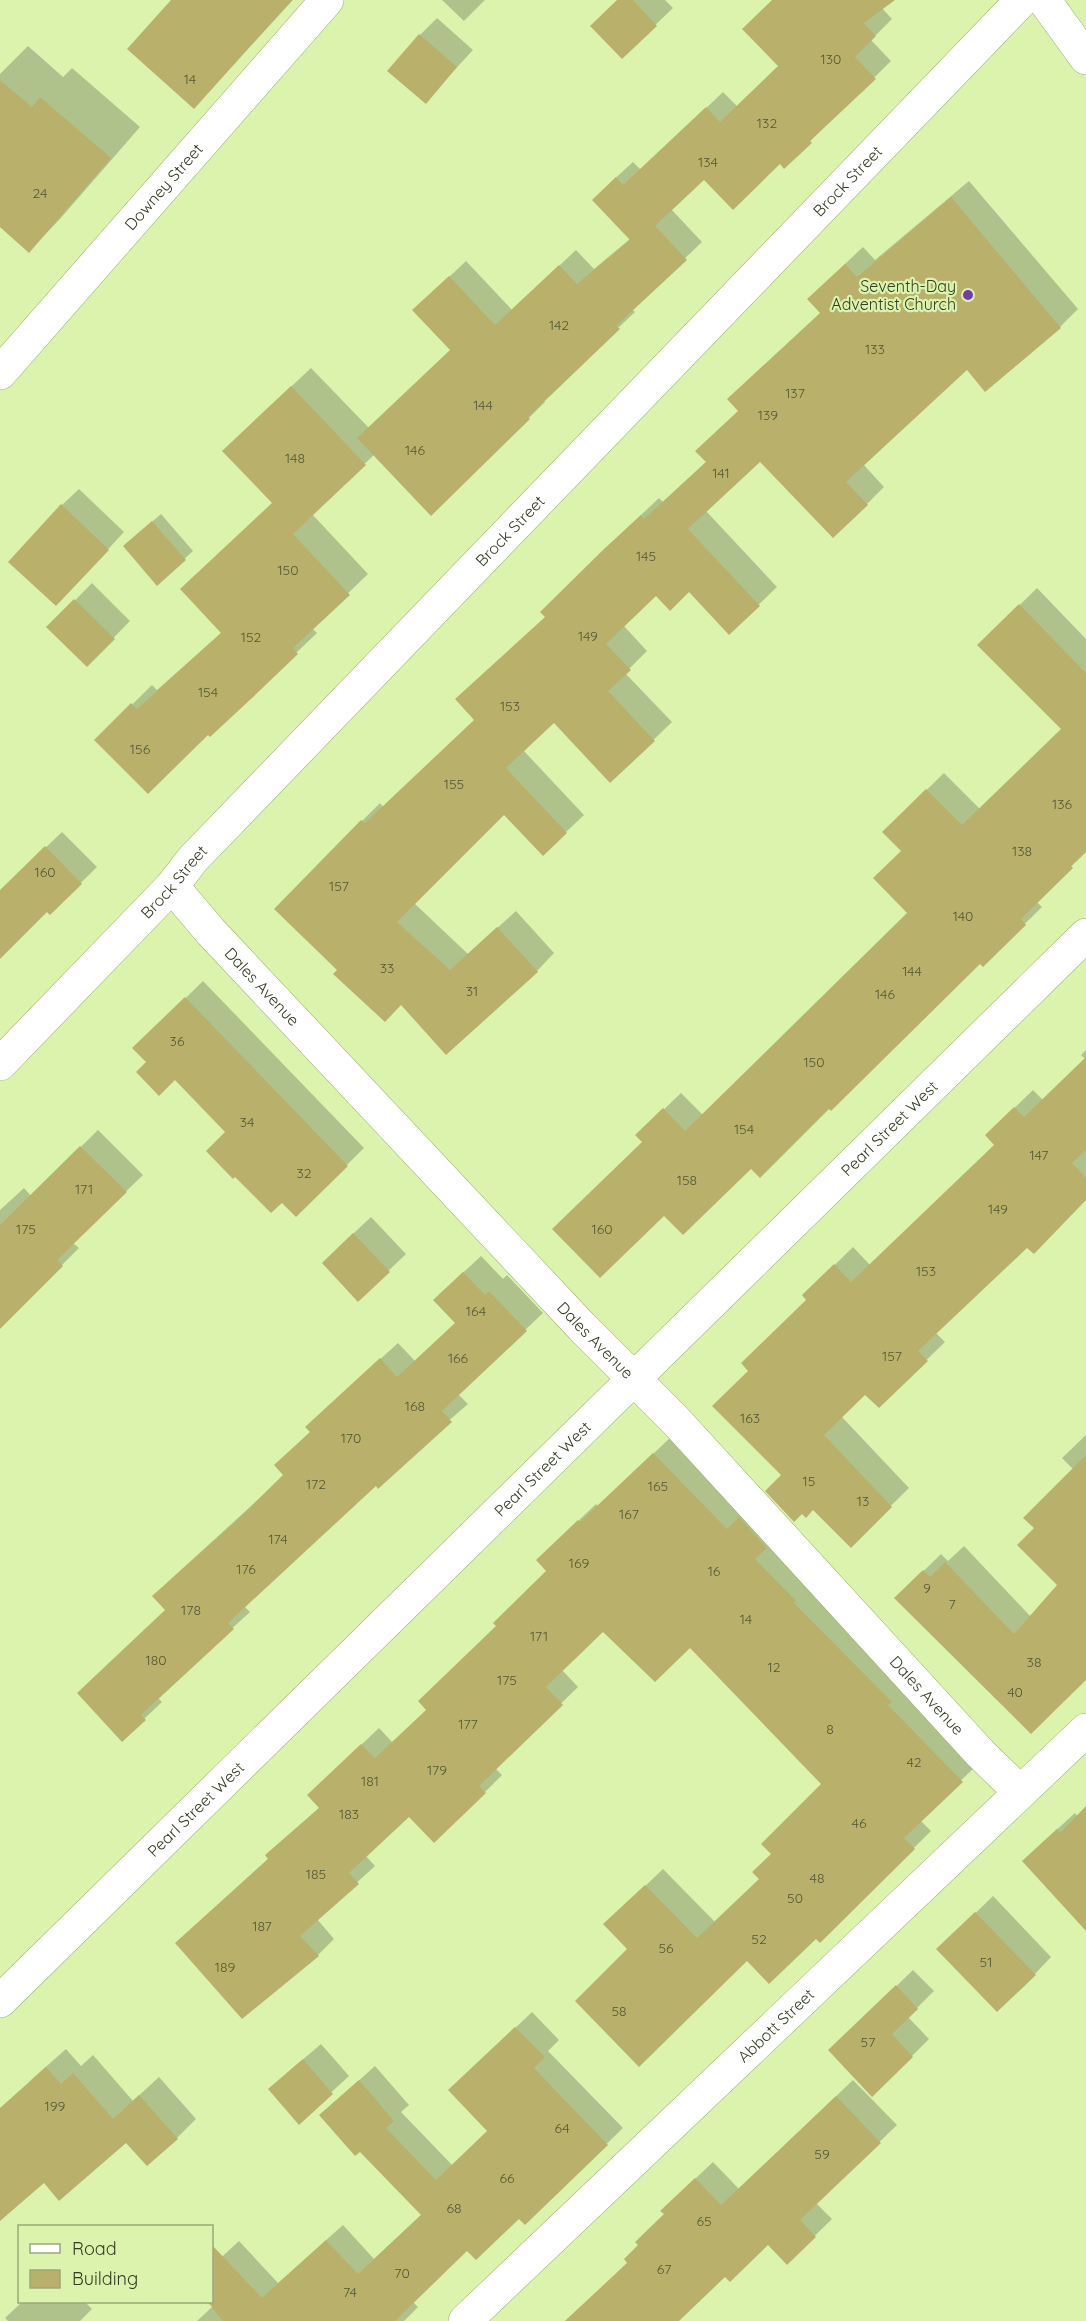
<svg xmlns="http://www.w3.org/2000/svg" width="1086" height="2321" viewBox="0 0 1086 2321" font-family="Quicksand,sans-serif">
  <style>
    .shadow { fill: #0003 }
    .building { fill: #b9b16b }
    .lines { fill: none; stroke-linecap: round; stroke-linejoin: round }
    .minor-casing { stroke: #9bb06e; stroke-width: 34 }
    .tertiary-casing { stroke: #9bb06e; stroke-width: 34 }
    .minor { stroke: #fff; stroke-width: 33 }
    .tertiary { stroke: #fff; stroke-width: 33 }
    .poi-dot { fill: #7439af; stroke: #dcf3ae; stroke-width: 2 }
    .labels { text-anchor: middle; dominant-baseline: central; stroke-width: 4.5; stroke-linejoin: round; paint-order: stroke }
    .number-label { font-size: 14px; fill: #545934 }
    .street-label { font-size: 16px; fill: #333c21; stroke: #dcf3ae }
    .poi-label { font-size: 16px; fill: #333c21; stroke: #dcf3ae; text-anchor: end }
  </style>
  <rect width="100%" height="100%" fill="#dcf3ae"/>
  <g class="shadow">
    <path d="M173,0H293L194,107Z"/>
    <path d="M442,0H485L464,21Z"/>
    <path d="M618,0H665L673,8L622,57Z"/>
    <path d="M774,0H892L882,8L892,19L871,40L891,61L784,167L780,162L704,178L671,209L702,242L632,309L635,312L543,399L545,402L432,514L375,454L312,514L368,574L312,628L317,633L210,735L96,740L152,685L157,690L222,632L273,502L244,431L311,368L369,428L452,349L431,294L466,261L512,310L576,250L594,269L631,238L610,183L633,162L641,170L723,92L737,106L780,66Z"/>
    <path d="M437,18L473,50L425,102L420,35Z"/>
    <path d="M28,46L63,77L72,68L140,127L59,220L29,251L0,227V74Z"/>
    <path d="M969,181L1078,309L1060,327L986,390L967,367L863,464L884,487L867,504L760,460L706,511L777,587L729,633L689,590L656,594L623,625L647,651L625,673L672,722L611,781L554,721L523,750L584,815L566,832L504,813L414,903L468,954L516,911L554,953L537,971L401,1003L339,970L362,821L380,803L383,807L476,719L546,616L624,531L659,498L663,502L707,461L740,411L822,312L827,281L863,247L875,260Z"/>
    <path d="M79,489L124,532L73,587L62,505Z"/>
    <path d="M161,514L193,551L157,584L133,538Z"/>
    <path d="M92,583L130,621L87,665L49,627Z"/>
    <path d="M1037,588L1086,639V852L1036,901L1042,907L983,965L980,962L751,1167L644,1142L654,1119L681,1093L703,1115L909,913L901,815L944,773L980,809L1063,729L979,645Z"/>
    <path d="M62,832L97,867L50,913L47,910L0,957V891Z"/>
    <path d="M203,981L364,1148L296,1215L227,1132L175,1078L148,1062L135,1048Z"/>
    <path d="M1086,1050V1199L1027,1246L936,1333L945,1342L879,1406L865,1393L841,1416L909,1488L851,1545L783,1475L750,1370L808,1299L804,1295L853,1247L870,1265L996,1144L1005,1117L1033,1090L1043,1100L1085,1059L1081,1055Z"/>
    <path d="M98,1130L143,1175L73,1243L79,1248L0,1327V1210L24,1188L31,1196Z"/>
    <path d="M371,1217L406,1254L358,1300L340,1246Z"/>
    <path d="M481,1256L503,1279L507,1275L543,1313L458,1394L468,1404L376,1484L244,1606L250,1612L157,1697L162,1702L122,1740L167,1609L171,1579L285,1475L324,1410L398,1343L415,1361L457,1322L452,1283Z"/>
    <path d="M1086,1435V1676L896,1598L941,1554L948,1561L964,1546L1031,1617L1059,1585L1036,1528L1074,1470L1062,1458Z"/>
    <path d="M671,1437L978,1764L920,1820L931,1831L820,1941L816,1937L747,1959L629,1949L622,1908L663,1869L715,1922L760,1879L773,1854L823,1784L690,1646L603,1630L562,1670L578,1687L495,1768L502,1775L485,1792L409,1815L366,1856L375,1866L317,1919L334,1939L318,1955L177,1943L269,1858L267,1855L320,1807L326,1778L379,1728L393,1743L428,1709L497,1626L548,1571L554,1544L596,1504L598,1506Z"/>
    <path d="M1086,1808V1928L1041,1844L1075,1813L1078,1817Z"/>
    <path d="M993,1896L1051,1957L1035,1974L955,1933Z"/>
    <path d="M913,1970L934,1991L908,2017L929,2039L912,2056L847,2034Z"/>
    <path d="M532,2012L559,2040L548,2051L623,2128L525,2223L519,2216L467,2249L413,2302L418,2307L404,2321H197L212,2307L207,2302H212V2266L239,2241L278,2283L343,2225L374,2259L422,2214L337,2100L375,2066L409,2105L401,2112L453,2166L489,2131L466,2075Z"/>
    <path d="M321,2044L349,2076L299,2122L287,2073Z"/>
    <path d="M66,2049L81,2066L93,2055L133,2101L159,2077L196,2119L177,2138L126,2141L44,2181L0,2219V2115L32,2079Z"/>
    <path d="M853,2080L897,2125L816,2203L832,2219L787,2263L768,2243L725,2275L640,2321H565L629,2262L679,2194L713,2162L739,2189Z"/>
    <path d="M22,2302H85L92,2309L80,2321H8L5,2318Z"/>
  </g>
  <g class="building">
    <path d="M171,0H292L194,109L127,49Z"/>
    <path d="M617,0H633L657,26L622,59L590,26Z"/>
    <path d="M772,0H895L864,23L876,36L855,57L876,79L810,141L812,143L784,169L780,164L733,210L704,180L655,226L687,260L616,326L620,329L528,417L530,419L431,516L357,438L450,350L412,310L449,276L495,325L559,265L577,284L630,240L592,200L616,177L623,185L706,107L720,122L778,66L742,29Z"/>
    <path d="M419,34L457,67L426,104L387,71Z"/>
    <path d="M0,80L32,107L40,97L111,158L29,253L0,227Z"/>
    <path d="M951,197L1061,328L985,392L967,370L846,482L868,505L833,538L760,462L688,529L760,606L729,635L689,592L670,611L656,596L606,644L631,670L608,691L655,741L610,783L554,723L506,768L567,833L543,856L504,815L397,922L450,970L497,927L538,972L446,1055L401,1005L385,1022L333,974L337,970L274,909L361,820L365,823L474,720L455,699L545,617L540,612L604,549L641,515L644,519L706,462L695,451L738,411L727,399L820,313L807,299L845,264L857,277Z"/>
    <path d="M291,386L366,465L293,534L350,595L293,648L298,654L252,698L210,737L208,735L148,794L94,740L131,703L137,709L221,633L180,589L272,503L222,451Z"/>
    <path d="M61,504L109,550L56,606L8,562Z"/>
    <path d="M152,521L186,560L157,586L123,546Z"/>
    <path d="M74,599L115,639L87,667L46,627Z"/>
    <path d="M1019,604L1086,673V852L1071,866L1073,868L1021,919L1026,925L983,967L980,964L831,1111L829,1109L760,1178L751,1169L683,1235L664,1216L600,1278L552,1229L642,1142L635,1135L663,1108L685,1131L907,913L873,878L901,851L882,832L926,789L962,825L1061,729L977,645Z"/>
    <path d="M45,846L82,884L50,915L47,912L0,959V890Z"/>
    <path d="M185,997L348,1166L296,1217L282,1203L271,1213L235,1177L233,1179L206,1151L225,1132L175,1080L159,1096L136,1072L146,1062L132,1048Z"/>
    <path d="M1086,1057V1150L1072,1163L1086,1178V1200L1034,1254L1027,1248L918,1351L928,1361L879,1408L865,1395L824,1435L892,1507L851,1548L813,1510L806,1518L802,1514L794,1522L765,1491L781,1475L712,1406L748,1371L741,1363L806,1300L802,1295L834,1264L851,1282L994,1145L985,1135L1014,1107L1024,1117Z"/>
    <path d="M80,1146L127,1192L57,1260L63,1266L0,1329V1225Z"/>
    <path d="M353,1233L390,1272L358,1302L322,1263Z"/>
    <path d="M463,1272L485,1295L489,1291L527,1331L442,1411L452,1422L378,1489L376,1486L228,1623L234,1629L141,1715L146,1720L122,1742L77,1693L165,1610L152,1596L234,1523L283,1475L274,1465L310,1432L305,1427L380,1358L397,1377L455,1323L433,1300Z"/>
    <path d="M653,1453L727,1529L739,1517L767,1548L755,1559L796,1601L794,1603L892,1702L888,1705L963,1782L904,1838L915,1849L820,1943L816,1939L769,1984L747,1961L639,2067L575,2001L627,1949L603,1924L645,1885L697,1938L759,1879L752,1872L771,1854L761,1844L821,1784L690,1648L655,1682L603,1632L546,1687L563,1705L479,1786L486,1793L434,1843L409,1817L349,1873L359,1884L300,1936L319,1956L242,2019L175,1943L268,1859L265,1855L319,1808L307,1795L361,1744L375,1758L426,1710L418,1701L496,1626L493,1623L546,1571L536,1560L578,1520L580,1522Z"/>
    <path d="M1086,1455V1680L1031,1734L894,1598L923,1570L930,1577L945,1562L1014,1634L1057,1585L1017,1545L1034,1528L1023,1518Z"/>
    <path d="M1086,1806V1931L1022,1861L1057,1829L1060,1833Z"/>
    <path d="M975,1912L1036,1975L997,2012L936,1949Z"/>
    <path d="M896,1985L918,2009L892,2034L913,2057L872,2097L828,2050Z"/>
    <path d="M515,2027L545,2057L534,2068L608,2145L525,2225L519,2219L476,2260L467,2251L395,2321H223L212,2308V2245L262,2298L326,2240L358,2274L421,2215L360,2152L355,2156L319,2115L359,2080L394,2121L386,2128L436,2180L487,2131L448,2090Z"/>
    <path d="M303,2059L333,2094L299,2125L268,2089Z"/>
    <path d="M46,2067L61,2084L73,2073L113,2119L139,2095L178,2139L147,2166L126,2143L59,2201L44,2183L0,2221V2108Z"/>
    <path d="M836,2096L881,2143L800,2220L816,2237L787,2265L768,2245L730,2282L725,2277L679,2321H565L627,2263L624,2259L638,2245L635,2242L664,2214L660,2211L695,2178L721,2205Z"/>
  </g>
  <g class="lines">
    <defs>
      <g id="minor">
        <path id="s1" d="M0,373L327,0"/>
        <path id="s2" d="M172,886L211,932L582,1327L676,1421L981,1754L1020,1792"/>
        <path id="s3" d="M0,1064L172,886L193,859L1022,0"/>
        <path id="s4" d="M0,2001L1086,935"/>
        <path id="s5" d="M465,2321L1086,1730"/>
      </g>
      <path id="tertiary" d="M1044,0L1086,58"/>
    </defs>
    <use href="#minor" class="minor-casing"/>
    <use href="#tertiary" class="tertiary-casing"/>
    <use href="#minor" class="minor"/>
    <use href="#tertiary" class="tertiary"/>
  </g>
  <circle class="poi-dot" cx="968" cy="295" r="6"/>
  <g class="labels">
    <g class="number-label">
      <text x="831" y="59">130</text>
      <text x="190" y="79">14</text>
      <text x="767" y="123">132</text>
      <text x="708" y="162">134</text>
      <text x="40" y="193">24</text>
      <text x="559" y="325">142</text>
      <text x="875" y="349">133</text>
      <text x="795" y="393">137</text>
      <text x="483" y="405">144</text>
      <text x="768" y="415">139</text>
      <text x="415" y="450">146</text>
      <text x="295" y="458">148</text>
      <text x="721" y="473">141</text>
      <text x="646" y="556">145</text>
      <text x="288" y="570">150</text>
      <text x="588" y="636">149</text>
      <text x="251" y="637">152</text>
      <text x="208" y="692">154</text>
      <text x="510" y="706">153</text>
      <text x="140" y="749">156</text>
      <text x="454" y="784">155</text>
      <text x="1062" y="804">136</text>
      <text x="1022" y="851">138</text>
      <text x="45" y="872">160</text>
      <text x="339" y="886">157</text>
      <text x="963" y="916">140</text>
      <text x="387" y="968">33</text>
      <text x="912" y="971">144</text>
      <text x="472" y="991">31</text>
      <text x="885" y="994">146</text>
      <text x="177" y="1041">36</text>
      <text x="814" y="1062">150</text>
      <text x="247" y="1122">34</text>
      <text x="744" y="1129">154</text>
      <text x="1039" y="1155">147</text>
      <text x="304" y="1173">32</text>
      <text x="687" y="1180">158</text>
      <text x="84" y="1189">171</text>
      <text x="998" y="1209">149</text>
      <text x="26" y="1229">175</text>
      <text x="602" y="1229">160</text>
      <text x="926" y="1271">153</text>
      <text x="476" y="1311">164</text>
      <text x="892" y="1356">157</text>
      <text x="458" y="1358">166</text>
      <text x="415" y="1406">168</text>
      <text x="750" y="1418">163</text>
      <text x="351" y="1438">170</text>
      <text x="809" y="1481">15</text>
      <text x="316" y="1484">172</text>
      <text x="658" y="1486">165</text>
      <text x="863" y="1501">13</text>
      <text x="629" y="1514">167</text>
      <text x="278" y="1539">174</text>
      <text x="579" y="1563">169</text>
      <text x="246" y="1569">176</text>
      <text x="714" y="1571">16</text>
      <text x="927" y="1588">9</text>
      <text x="952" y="1604">7</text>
      <text x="191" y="1610">178</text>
      <text x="746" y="1619">14</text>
      <text x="539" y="1636">171</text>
      <text x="156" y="1660">180</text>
      <text x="1034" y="1662">38</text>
      <text x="774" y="1667">12</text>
      <text x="507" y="1680">175</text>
      <text x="1015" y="1692">40</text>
      <text x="468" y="1724">177</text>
      <text x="830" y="1729">8</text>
      <text x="914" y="1762">42</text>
      <text x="437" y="1770">179</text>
      <text x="370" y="1781">181</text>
      <text x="349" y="1814">183</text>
      <text x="859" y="1823">46</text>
      <text x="316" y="1874">185</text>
      <text x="817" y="1878">48</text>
      <text x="795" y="1898">50</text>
      <text x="262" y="1926">187</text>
      <text x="759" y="1939">52</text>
      <text x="666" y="1948">56</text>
      <text x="986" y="1962">51</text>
      <text x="225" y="1967">189</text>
      <text x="619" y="2011">58</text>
      <text x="868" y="2042">57</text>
      <text x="55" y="2106">199</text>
      <text x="562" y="2128">64</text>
      <text x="822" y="2154">59</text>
      <text x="507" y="2178">66</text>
      <text x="454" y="2208">68</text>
      <text x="704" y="2221">65</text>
      <text x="664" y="2269">67</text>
      <text x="402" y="2273">70</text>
      <text x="350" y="2292">74</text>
    </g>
    <g class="street-label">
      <text stroke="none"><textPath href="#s3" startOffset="1224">Brock Street</textPath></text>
      <text stroke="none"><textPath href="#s1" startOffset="248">Downey Street</textPath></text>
      <text stroke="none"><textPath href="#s3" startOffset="738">Brock Street</textPath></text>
      <text stroke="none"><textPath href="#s3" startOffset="252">Brock Street</textPath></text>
      <text stroke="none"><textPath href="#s2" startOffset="135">Dales Avenue</textPath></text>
      <text stroke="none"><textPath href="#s4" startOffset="1246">Pearl Street West</textPath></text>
      <text stroke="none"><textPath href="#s2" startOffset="621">Dales Avenue</textPath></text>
      <text stroke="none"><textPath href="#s4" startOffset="760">Pearl Street West</textPath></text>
      <text stroke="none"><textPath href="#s2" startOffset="1107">Dales Avenue</textPath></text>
      <text stroke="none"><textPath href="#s4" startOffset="274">Pearl Street West</textPath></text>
      <text stroke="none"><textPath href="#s5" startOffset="429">Abbott Street</textPath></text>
    </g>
    <g class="poi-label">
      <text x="956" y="286">Seventh-Day<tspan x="956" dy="18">Adventist Church</tspan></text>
    </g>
  </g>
  <rect x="18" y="2225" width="195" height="78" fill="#dcf3ae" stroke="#98aa76" stroke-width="1.5"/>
  <rect x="30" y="2244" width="30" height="9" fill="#ffffff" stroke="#98aa76" stroke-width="1.5"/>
  <text x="72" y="2255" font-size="18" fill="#333c21">Road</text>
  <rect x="30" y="2270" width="30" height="18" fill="#b9b16b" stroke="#98aa76" stroke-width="1.5"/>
  <text x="72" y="2285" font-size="18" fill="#333c21">Building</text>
</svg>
